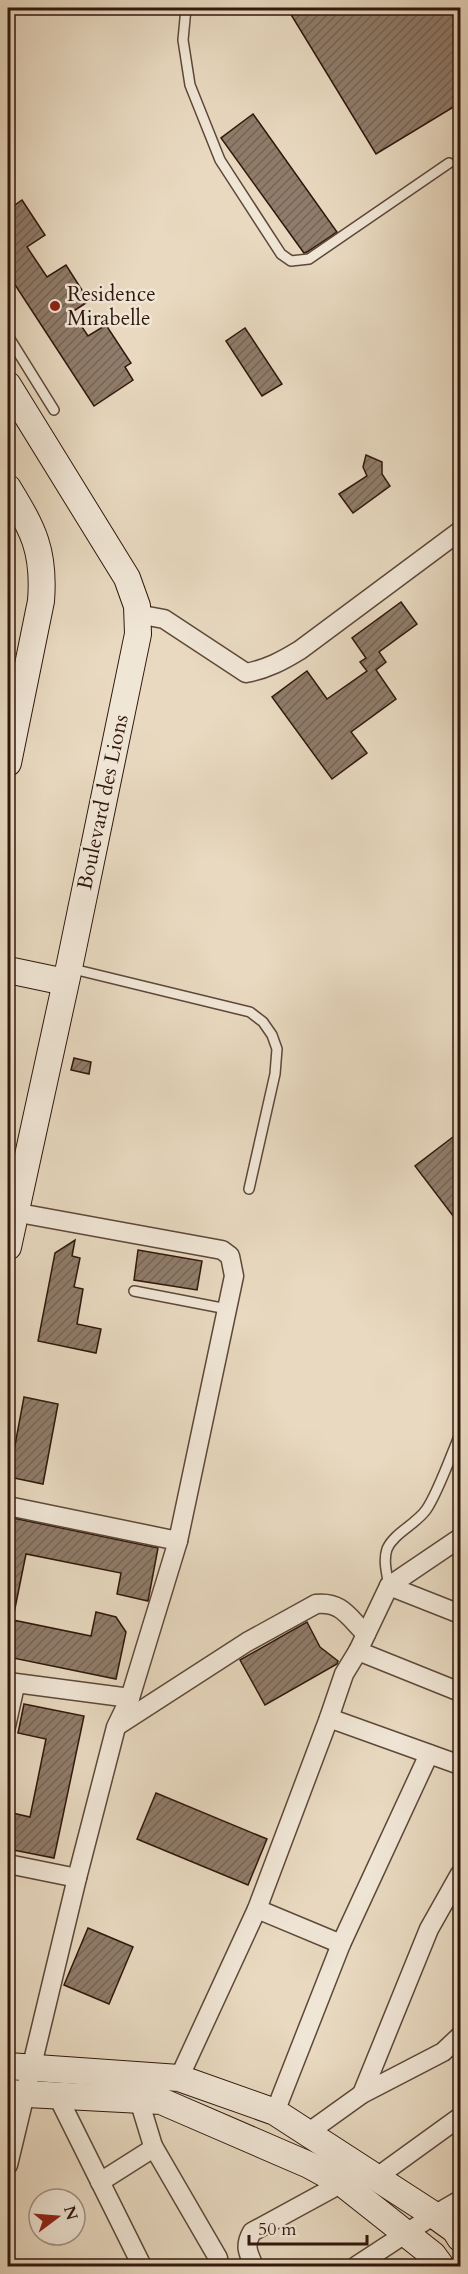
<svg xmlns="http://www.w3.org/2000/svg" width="468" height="2274" viewBox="0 0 468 2274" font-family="Cardo,serif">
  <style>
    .building { fill: url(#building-hatch); stroke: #30170c; stroke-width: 1.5 }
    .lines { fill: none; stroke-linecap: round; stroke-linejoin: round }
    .lane-casing { stroke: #5e4839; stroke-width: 12 }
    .street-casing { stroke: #5e4839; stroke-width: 21 }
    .secondary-casing { stroke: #30170c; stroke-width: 28 }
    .lane { stroke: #f0e6d6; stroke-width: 9 }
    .street { stroke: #f0e6d6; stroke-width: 18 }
    .secondary { stroke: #f0e6d6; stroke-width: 26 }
    .poi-dot { fill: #8f2418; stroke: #f0e6d6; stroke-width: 2 }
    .labels { text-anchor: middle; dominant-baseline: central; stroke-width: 5; stroke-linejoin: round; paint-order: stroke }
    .poi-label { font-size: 21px; fill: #30170c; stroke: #f0e6d6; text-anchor: start }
    .street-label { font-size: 21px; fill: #30170c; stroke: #f0e6d6 }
  </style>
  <defs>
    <pattern id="building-hatch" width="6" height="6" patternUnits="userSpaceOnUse" patternTransform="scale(1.5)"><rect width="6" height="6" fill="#907c6a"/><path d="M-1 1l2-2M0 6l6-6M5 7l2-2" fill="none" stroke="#766556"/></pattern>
  </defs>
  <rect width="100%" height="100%" fill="#e8d9c0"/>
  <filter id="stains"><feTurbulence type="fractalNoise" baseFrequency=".00333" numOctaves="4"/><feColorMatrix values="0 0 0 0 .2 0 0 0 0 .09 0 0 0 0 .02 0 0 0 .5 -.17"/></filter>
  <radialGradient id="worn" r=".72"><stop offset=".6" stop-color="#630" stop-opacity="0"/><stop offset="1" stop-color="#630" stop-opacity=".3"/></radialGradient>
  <g class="building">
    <path d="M287,8H460V103L376,154Z"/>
    <path d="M253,114L337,232L307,252L304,253L221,138Z"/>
    <path d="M22,200L45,235L27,247L47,277L66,265L89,301L72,312L88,336L106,325L131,363L125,367L133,380L94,406L8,274V210Z"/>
    <path d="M245,328L282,384L262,396L226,341Z"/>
    <path d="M366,455L382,462V474L390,486L353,513L339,494L367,476L363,467Z"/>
    <path d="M401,602L417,624L379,652L386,662L376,670L396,699L351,732L367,753L332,779L272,697L307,671L327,699L367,671L360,662L366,658L352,638Z"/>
    <path d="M74,1058L91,1062L89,1074L71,1070Z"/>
    <path d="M453,1137L460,1147V1225L415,1166Z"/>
    <path d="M75,1240L72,1256L80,1258L74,1287L83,1289L77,1324L101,1329L96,1353L38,1341L55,1253Z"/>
    <path d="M138,1250L202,1261L197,1290L134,1280Z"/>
    <path d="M24,1397L58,1404L43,1484L9,1477Z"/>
    <path d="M8,1517L158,1548L148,1601L117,1594L121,1573L26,1554L13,1618L8,1617Z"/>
    <path d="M96,1612L116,1617L126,1632L116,1679L8,1657V1619L91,1636Z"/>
    <path d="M307,1622L320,1647L338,1661L337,1664L265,1705L240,1660Z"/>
    <path d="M24,1704L84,1716L54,1858L8,1849V1812L30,1817L46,1739L18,1733Z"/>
    <path d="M156,1793L267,1839L248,1885L137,1839Z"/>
    <path d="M88,1928L133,1947L109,2004L64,1985Z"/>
  </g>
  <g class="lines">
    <defs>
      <g id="lane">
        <path d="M186,8L183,40L190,85L220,160L281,254L291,261L309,259L449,163"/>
        <path d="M8,336L54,410"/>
        <path d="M69,968L250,1012L263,1022L272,1035L277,1049L275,1074L249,1189"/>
        <path d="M134,1291L227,1309"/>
        <path d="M389,1586C387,1574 383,1561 387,1549C394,1533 415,1525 426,1510C438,1493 451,1455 460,1434"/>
        <path d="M8,1738L20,1684"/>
      </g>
      <g id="street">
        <path d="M137,614L164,619L246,673C267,669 282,661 300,650L460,531"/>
        <path d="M8,1211L222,1250L230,1256L234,1276L178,1541L130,1698L116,1727L77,1878L8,2165"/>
        <path d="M8,1506L178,1541"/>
        <path d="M389,1586L460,1614"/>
        <path d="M358,1651L460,1692"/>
        <path d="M8,1682L130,1698"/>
        <path d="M329,1718L460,1765"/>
        <path d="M117,1726L247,1642L316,1604C342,1601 349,1618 366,1634"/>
        <path d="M8,1864L77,1878"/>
        <path d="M257,1909L341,1944"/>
        <path d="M179,2078L257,1909L329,1718L344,1674L358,1651L389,1586L460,1538"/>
        <path d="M362,2094L429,1929L460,1874"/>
        <path d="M57,2095L142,2266"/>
        <path d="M275,2112L341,1944L429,1754"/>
        <path d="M309,2132L362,2094L443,2052L460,2036"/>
        <path d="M153,2146L218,2258"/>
        <path d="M377,2177L460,2117"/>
        <path d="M100,2182L152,2149L153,2146L139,2100"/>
        <path d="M254,2266C248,2253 244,2246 252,2232L342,2183"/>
        <path d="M356,2266L434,2215L460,2200"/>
      </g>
      <g id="secondary">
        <path d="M8,385L127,578L137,606L138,634L69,968L8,1247"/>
        <path d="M8,488C33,529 45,551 41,601L8,763"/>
        <path d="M8,970L65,982"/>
        <path d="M8,2066L179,2078L275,2112L434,2215L455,2230L460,2238"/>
        <path d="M8,2093L161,2101L309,2165L342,2183L433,2255L441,2266"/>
      </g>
    </defs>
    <use href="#lane" class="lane-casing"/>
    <use href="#street" class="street-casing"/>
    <use href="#secondary" class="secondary-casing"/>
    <use href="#lane" class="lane"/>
    <use href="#street" class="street"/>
    <use href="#secondary" class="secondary"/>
  </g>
  <circle class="poi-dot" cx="55" cy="306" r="6"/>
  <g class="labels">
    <g class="poi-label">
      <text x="67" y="294">Residence<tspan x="67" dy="24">Mirabelle</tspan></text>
    </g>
    <g class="street-label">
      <text transform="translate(103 802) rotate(-78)">Boulevard des Lions</text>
    </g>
  </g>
  <rect width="468" height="2274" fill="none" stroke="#e8d9c0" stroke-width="30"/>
  <rect x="9" y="9" width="450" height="2256" fill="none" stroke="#30170c" stroke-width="3"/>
  <rect x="15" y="15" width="438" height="2244" fill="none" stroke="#30170c" stroke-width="1.5"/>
  <g transform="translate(57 2217) rotate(74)"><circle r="28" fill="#f0e6d6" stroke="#a39385" stroke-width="1.5"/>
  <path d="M0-4.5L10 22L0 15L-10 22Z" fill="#8f2418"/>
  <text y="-9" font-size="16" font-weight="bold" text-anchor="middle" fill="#30170c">N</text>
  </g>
  <path d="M249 2235v9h118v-9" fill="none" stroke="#30170c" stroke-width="3"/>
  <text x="258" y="2235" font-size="18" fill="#30170c" stroke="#f0e6d6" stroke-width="4.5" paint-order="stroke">50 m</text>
  <rect width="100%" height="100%" filter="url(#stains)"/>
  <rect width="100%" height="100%" fill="url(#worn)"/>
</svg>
